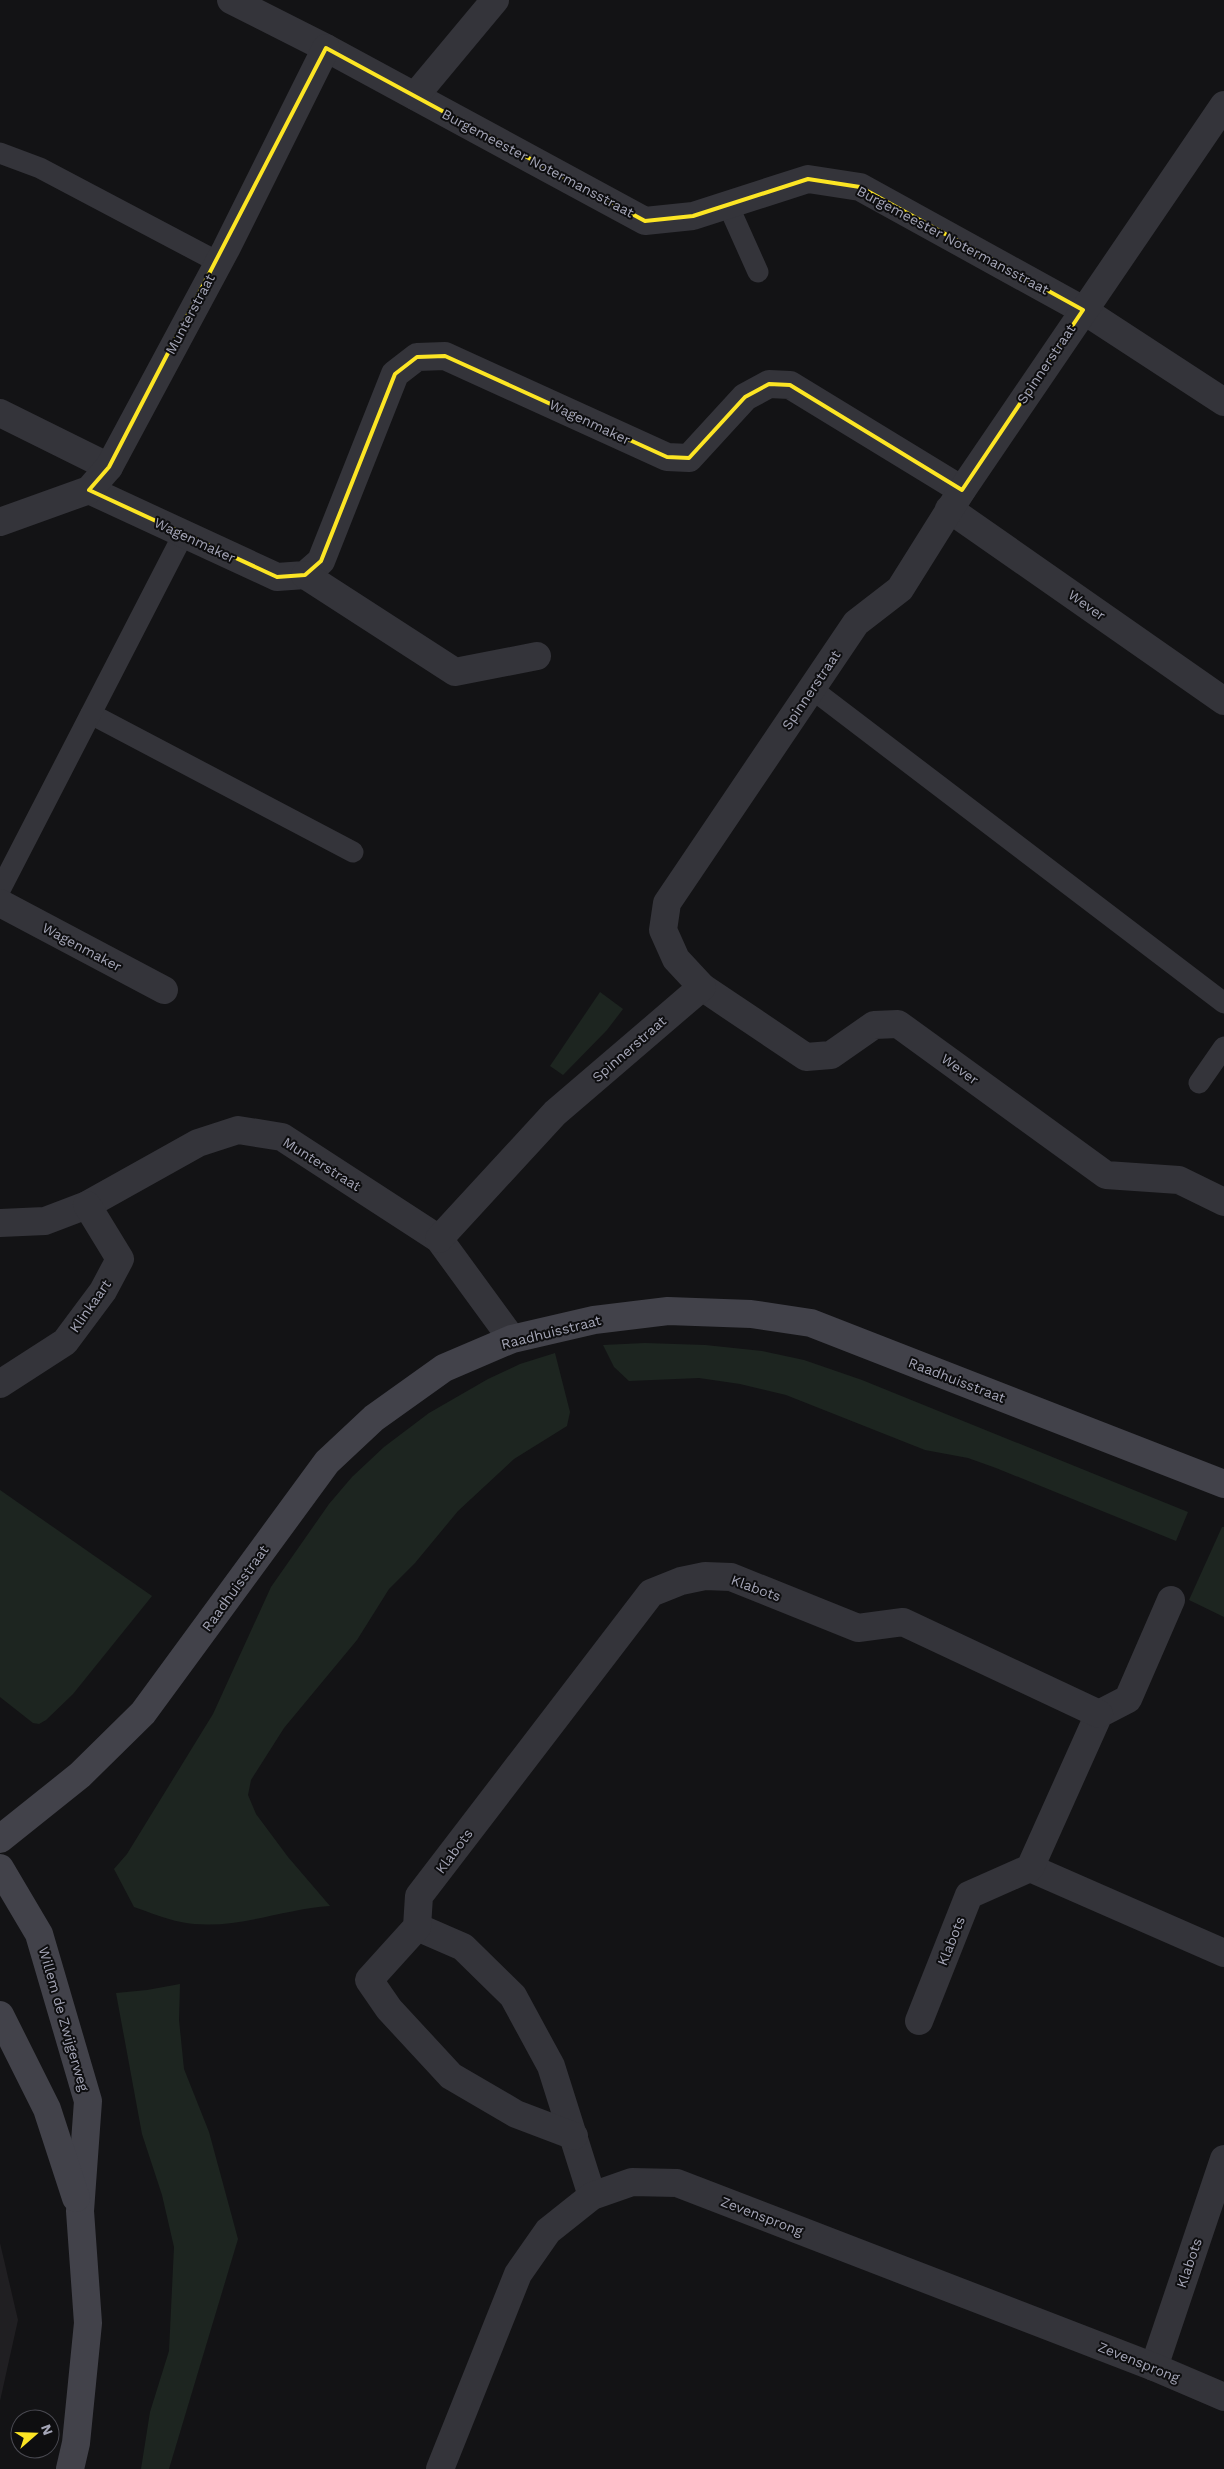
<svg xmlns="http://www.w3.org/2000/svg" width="1224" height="2469" viewBox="0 0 1224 2469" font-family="'Work Sans',sans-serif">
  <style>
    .built { fill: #201f22 }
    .green { fill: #1d2520 }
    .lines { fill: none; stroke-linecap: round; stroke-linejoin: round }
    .lane { stroke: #34343a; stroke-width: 21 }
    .street { stroke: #34343a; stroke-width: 28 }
    .secondary { stroke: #42424a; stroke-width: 28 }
    .marked { fill: none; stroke: #fce524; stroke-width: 4; stroke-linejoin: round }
    .labels { text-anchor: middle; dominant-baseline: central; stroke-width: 4; stroke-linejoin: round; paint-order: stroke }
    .street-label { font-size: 14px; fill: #a4a5b6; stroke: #0e0e10 }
  </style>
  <rect width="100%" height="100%" fill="#131315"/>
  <path class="built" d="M0,2243L18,2320L0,2401Z"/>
  <g class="green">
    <path d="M600,992L623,1009L607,1030L563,1075L550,1066Z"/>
    <path d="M645,1343L705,1345L762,1351L804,1360L862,1380L1188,1512L1176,1541L996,1468L968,1458L925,1450L786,1395L740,1384L699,1378L629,1381L614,1367L603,1345Z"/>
    <path d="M555,1353L570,1412L567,1426L514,1459L458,1511L415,1563L389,1589L357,1640L284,1728L251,1780L248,1795L256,1814L288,1857L330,1906C281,1909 232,1932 181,1922C165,1919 149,1912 134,1907L114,1869L127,1854L213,1714L271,1587L329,1504L352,1477L384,1447L429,1413L488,1379L520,1364Z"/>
    <path d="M0,1490L152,1596L73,1694L46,1720L39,1724L33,1723L0,1697Z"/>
    <path d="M1222,1527H1224V1617L1189,1600Z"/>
    <path d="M180,1984L179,2020L184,2069L209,2132L238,2239L169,2469H141L150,2412L169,2351L174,2247L162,2195L142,2134L116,1993L147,1990Z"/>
  </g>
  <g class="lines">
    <g class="lane">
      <path d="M0,153L40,168L218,262"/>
      <path d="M728,205L758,272"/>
      <path d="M812,689L1224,1003"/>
      <path d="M91,714L353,852"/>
      <path d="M0,890L183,535"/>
      <path d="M1199,1083L1224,1047"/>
    </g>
    <g class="street">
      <path d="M231,0L326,48L645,221L693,216L808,179L860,187L1083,310L1224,402"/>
      <path d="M415,96L495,0"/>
      <path d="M0,413L109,467"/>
      <path d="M89,490L277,577L305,575L321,561L395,374L417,357L445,356L667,457L689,458L745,397L769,384L790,385L962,490"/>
      <path d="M949,509L1224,701"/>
      <path d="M0,522L89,490L109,467L226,249L326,48"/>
      <path d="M305,575L455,672L537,656"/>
      <path d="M0,903L164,990"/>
      <path d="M702,987L806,1057L831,1055L874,1025L898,1024L1106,1175L1179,1180L1224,1202"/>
      <path d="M0,1223L45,1221L87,1205L198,1143L238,1130L282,1137L439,1239L512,1339"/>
      <path d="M439,1239L555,1113L702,987L676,959L663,930L667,903L856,623L900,589L962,490L1224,105"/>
      <path d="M0,1384L65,1342L103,1291L120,1259L87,1205"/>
      <path d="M1030,1868L1224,1953"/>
      <path d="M417,1927L463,1947L513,1996L551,2066L592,2196"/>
      <path d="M919,2021L969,1895L1030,1868L1099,1714L1128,1699L1171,1600"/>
      <path d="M574,2136L516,2114L451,2076L389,2009L369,1980L417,1927L419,1896L651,1593L681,1581L705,1576L731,1577L858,1628L903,1622L1099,1714"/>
      <path d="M1154,2367L1224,2159"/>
      <path d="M440,2469L518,2274L548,2231L592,2196L632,2182L677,2183L1154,2367L1224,2397"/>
    </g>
    <g class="secondary">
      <path d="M0,1839L80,1775L143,1713L327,1462L374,1418L444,1368L512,1339L594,1320L668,1311L751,1314L811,1323L1224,1484"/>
      <path d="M0,1868L39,1934L88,2101L80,2211L88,2323L76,2443L70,2469"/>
      <path d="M0,2015L47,2109L76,2198"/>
    </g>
  </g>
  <path class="marked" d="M326,48L645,221L693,216L808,179L860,187L1083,310L962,490L790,385L769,384L745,397L689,458L667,457L445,356L417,357L395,374L321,561L305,575L277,577L89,490L109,467Z"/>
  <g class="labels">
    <g class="street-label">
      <text transform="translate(538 163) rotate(28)">Burgemeester Notermansstraat</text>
      <text transform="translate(953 240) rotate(28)">Burgemeester Notermansstraat</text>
      <text transform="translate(190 314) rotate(-62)">Munterstraat</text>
      <text transform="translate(1046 364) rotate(-56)">Spinnerstraat</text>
      <text transform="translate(590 422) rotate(25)">Wagenmaker</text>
      <text transform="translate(195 540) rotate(25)">Wagenmaker</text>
      <text transform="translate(1087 605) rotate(35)">Wever</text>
      <text transform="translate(811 690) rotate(-56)">Spinnerstraat</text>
      <text transform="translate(82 947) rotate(28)">Wagenmaker</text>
      <text transform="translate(629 1049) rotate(-41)">Spinnerstraat</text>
      <text transform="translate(960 1069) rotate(36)">Wever</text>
      <text transform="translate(322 1164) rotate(32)">Munterstraat</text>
      <text transform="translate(90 1306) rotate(-55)">Klinkaart</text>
      <text transform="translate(551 1332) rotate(-14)">Raadhuisstraat</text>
      <text transform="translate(957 1380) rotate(21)">Raadhuisstraat</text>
      <text transform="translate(235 1588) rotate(-54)">Raadhuisstraat</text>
      <text transform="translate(756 1588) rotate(20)">Klabots</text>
      <text transform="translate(454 1851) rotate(-53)">Klabots</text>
      <text transform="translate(951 1941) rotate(-68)">Klabots</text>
      <text transform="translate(64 2019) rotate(74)">Willem de Zwijgerweg</text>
      <text transform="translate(762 2216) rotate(21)">Zevensprong</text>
      <text transform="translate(1189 2263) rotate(-71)">Klabots</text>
      <text transform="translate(1139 2362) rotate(22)">Zevensprong</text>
    </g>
  </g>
  <g transform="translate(35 2434) rotate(70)"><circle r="24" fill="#0e0e10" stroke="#4a4a52"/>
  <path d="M0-4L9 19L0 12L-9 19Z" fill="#fce524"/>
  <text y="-8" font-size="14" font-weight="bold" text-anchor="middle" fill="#a4a5b6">N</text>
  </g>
</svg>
